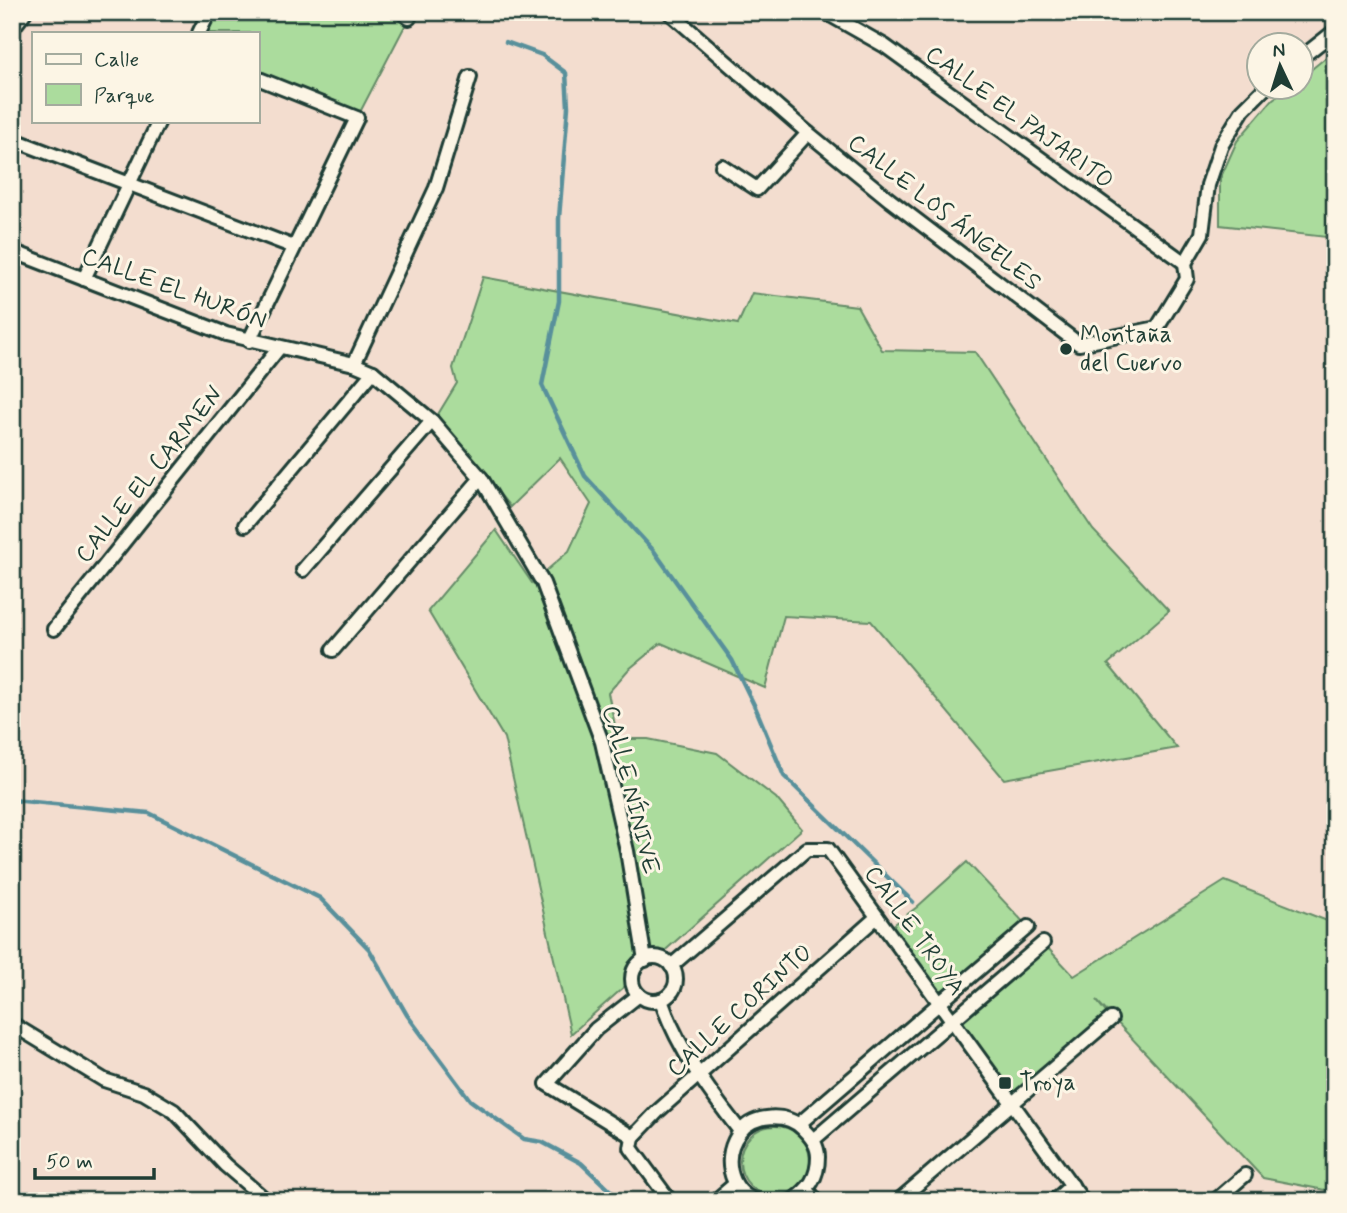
<svg xmlns="http://www.w3.org/2000/svg" width="1347" height="1213" viewBox="0 0 1347 1213" font-family="Mynerve,sans-serif">
  <style>
    .green { fill: #abdc9d; stroke: #658c68; stroke-width: 2 }
    .lines { fill: none; stroke-linecap: round; stroke-linejoin: round }
    .stream { stroke: #59909b; stroke-width: 4.5 }
    .street-casing { stroke: #1f3d34; stroke-width: 18 }
    .street { stroke: #fcf5e5; stroke-width: 12 }
    .poi-dot { fill: #1f3d34; stroke: #fcf5e5; stroke-width: 2.5 }
    .labels { text-anchor: middle; dominant-baseline: central; stroke-width: 6; stroke-linejoin: round; paint-order: stroke }
    .street-label { font-size: 24px; fill: #1f3d34; stroke: #fcf5e5 }
    .poi-label { font-size: 24px; fill: #1f3d34; stroke: #fcf5e5; text-anchor: start }
  </style>
  <rect width="100%" height="100%" fill="#f3ddcf"/>
  <filter id="ink" filterUnits="userSpaceOnUse"><feTurbulence type="fractalNoise" baseFrequency=".0143" numOctaves="2"/><feDisplacementMap in="SourceGraphic" scale="14" xChannelSelector="R" yChannelSelector="G"/><feConvolveMatrix kernelMatrix="1 2 1 2 8 2 1 2 1" color-interpolation-filters="sRGB"/></filter>
  <g filter="url(#ink)">
    <g class="green">
      <path d="M209,12H402L409,18L357,118L257,78V33H199Z"/>
      <path d="M1335,50V238L1220,225V179L1237,141L1273,99L1288,88H1302V77Z"/>
      <path d="M483,277L738,324L752,293L857,306L882,350L975,352L1093,530L1169,611L1108,664L1177,748L1004,779L871,621L784,616L765,688L661,643L628,670L608,693L618,739H648L717,753L776,798L802,829L571,1034L504,738L428,611L496,530L532,583L569,551L591,504L560,458L510,507L437,416L457,383L453,368Z"/>
      <path d="M967,862L1028,927L939,1002L887,930L917,907Z"/>
      <path d="M1225,881L1335,924V1192L1263,1178L1096,1000L1111,1019L1013,1104L953,1022L1043,943L1074,976Z"/>
      <circle cx="775" cy="1161" r="35"/>
    </g>
    <g class="lines">
      <g class="stream">
        <path d="M506,42L542,55L566,73L568,107L559,218V301L542,385L585,476L654,551L732,660L756,709L784,776L913,902"/>
        <path d="M12,800L149,813L320,898L369,949L407,1015L470,1100L524,1139L542,1142L581,1163L621,1201"/>
      </g>
      <defs>
        <g id="street">
          <path d="M402,12L409,18"/>
          <path d="M669,12L808,133L890,200L1079,344L1157,328L1187,279L1185,263"/>
          <path d="M825,12L885,46L1185,263"/>
          <path d="M12,29L25,12"/>
          <path d="M199,33L209,12"/>
          <path d="M1302,57L1335,31"/>
          <path d="M12,139L294,247"/>
          <path d="M722,166L757,189L808,133"/>
          <path d="M12,251L226,334L354,364L373,372L432,421L481,478L543,583L602,742L627,851L645,960"/>
          <path d="M1185,263L1202,234L1208,185L1221,146L1243,110L1265,88"/>
          <path d="M84,279L159,121"/>
          <path d="M249,341L357,118L257,78"/>
          <path d="M354,364L436,188L470,77"/>
          <path d="M245,525L373,372"/>
          <path d="M303,570L432,421"/>
          <path d="M54,629L279,348"/>
          <path d="M333,650L481,478"/>
          <circle cx="654" cy="979" r="22"/>
          <path d="M671,966L807,849H828L1083,1201"/>
          <path d="M661,1000C678,1049 708,1090 740,1131"/>
          <path d="M12,1024L104,1080L144,1093L174,1111L225,1165L267,1201"/>
          <path d="M799,1124L1028,927"/>
          <path d="M633,1137L657,1112L877,917"/>
          <path d="M633,1137L547,1084L596,1029L639,995"/>
          <path d="M633,1137L631,1148L670,1201"/>
          <path d="M813,1140L1043,943"/>
          <path d="M807,1190L817,1201"/>
          <path d="M715,1201L735,1184"/>
          <path d="M756,1201C728,1190 722,1155 740,1132C754,1114 787,1112 803,1129C811,1137 818,1145 818,1157C818,1178 809,1189 792,1201"/>
          <path d="M898,1201L1111,1019"/>
          <path d="M1054,1201L1072,1185"/>
          <path d="M1215,1201L1245,1175"/>
        </g>
      </defs>
      <use href="#street" class="street-casing"/>
      <use href="#street" class="street"/>
    </g>
  </g>
  <g class="poi-dot">
    <circle cx="1066" cy="349" r="7"/>
    <rect x="998" y="1076" width="14" height="14" rx="3.5"/>
  </g>
  <g class="labels">
    <g class="street-label">
      <text transform="translate(1019 118) rotate(36)">CALLE EL PAJARITO</text>
      <text transform="translate(944 213) rotate(38)">CALLE LOS ÁNGELES</text>
      <text transform="translate(174 289) rotate(20)">CALLE EL HURÓN</text>
      <text transform="translate(150 475) rotate(-51)">CALLE EL CARMEN</text>
      <text transform="translate(630 790) rotate(76)">CALLE NÍNIVE</text>
      <text transform="translate(914 931) rotate(54)">CALLE TROYA</text>
      <text transform="translate(740 1011) rotate(-42)">CALLE CORINTO</text>
    </g>
    <g class="poi-label">
      <text x="1080" y="335">Montaña<tspan x="1080" dy="28">del Cuervo</tspan></text>
      <text x="1019" y="1083">Troya</text>
    </g>
  </g>
  <rect width="1347" height="1213" fill="none" stroke="#fcf5e5" stroke-width="42"/>
  <rect x="21" y="21" width="1305" height="1171" fill="none" stroke="#1f3d34" stroke-width="2.5" filter="url(#ink)"/>
  <rect x="32" y="32" width="228" height="91" fill="#fcf5e5" stroke="#a4ab9e" stroke-width="2"/>
  <rect x="46" y="54" width="35" height="10" fill="#fcf5e5" stroke="#a4ab9e" stroke-width="2"/>
  <text x="94" y="66" font-size="21" fill="#1f3d34">Calle</text>
  <rect x="46" y="84" width="35" height="21" fill="#abdc9d" stroke="#a4ab9e" stroke-width="2"/>
  <text x="94" y="102" font-size="21" fill="#1f3d34">Parque</text>
  <g transform="translate(1280 66) rotate(356)"><circle r="33" fill="#fcf5e5" stroke="#a4ab9e" stroke-width="2"/>
  <path d="M0-5L12 26L0 18L-12 26Z" fill="#1f3d34"/>
  <text y="-10" font-size="19" font-weight="bold" text-anchor="middle" fill="#1f3d34">N</text>
  </g>
  <path d="M35 1168v10h119v-10" fill="none" stroke="#1f3d34" stroke-width="3.5"/>
  <text x="46" y="1168" font-size="21" fill="#1f3d34" stroke="#fcf5e5" stroke-width="5" paint-order="stroke">50 m</text>
</svg>
